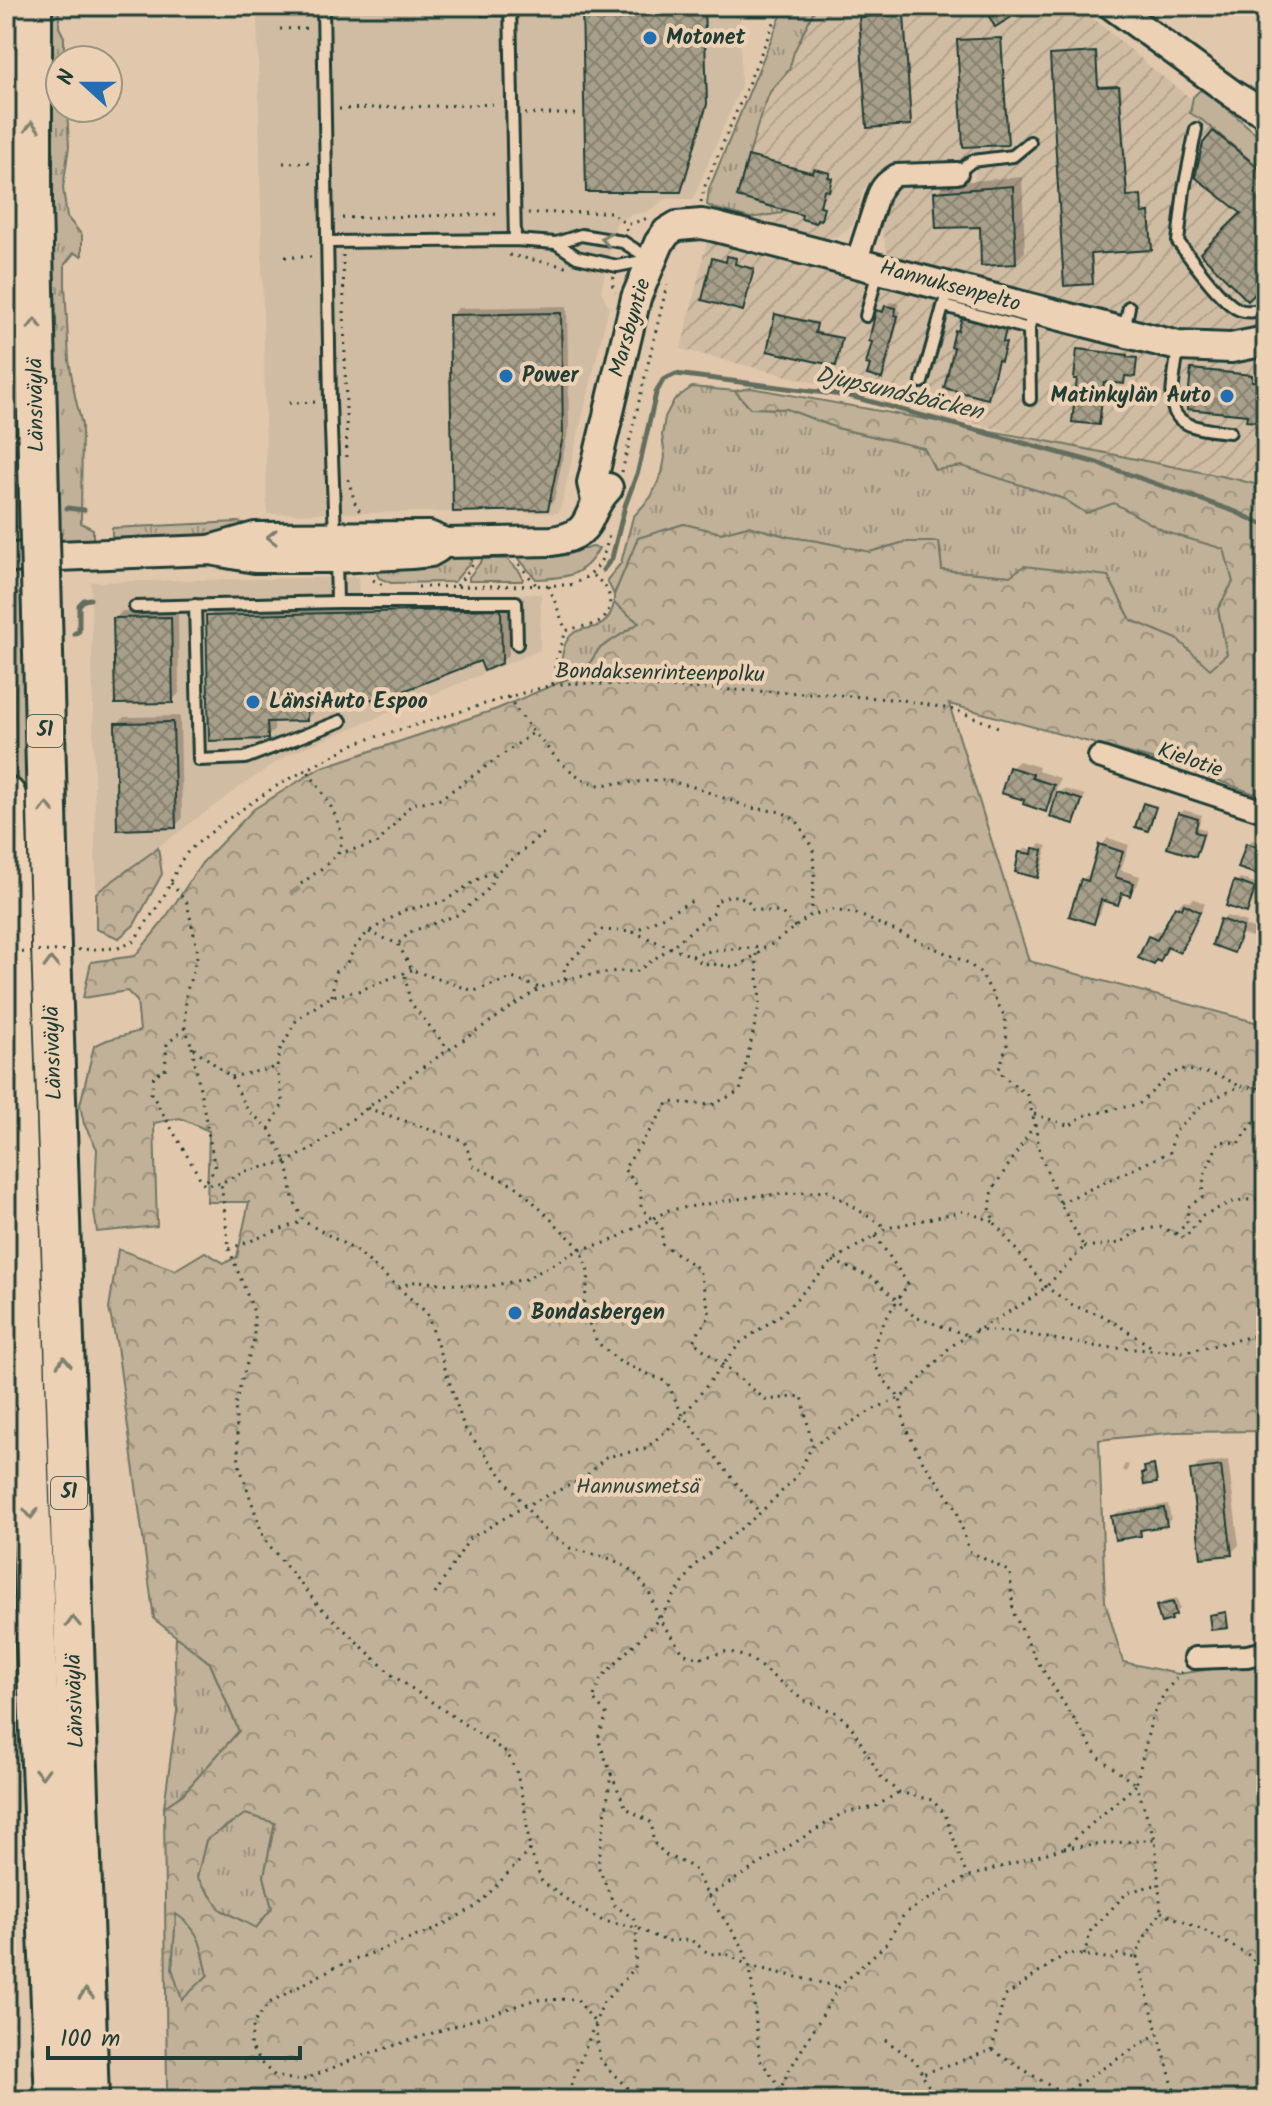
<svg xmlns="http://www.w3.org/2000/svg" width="1272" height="2106" viewBox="0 0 1272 2106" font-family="Kalam,sans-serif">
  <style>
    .built { fill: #d0bca2 }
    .industrial { fill: url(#industrial-furrows) }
    .grass { fill: url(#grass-tufts); stroke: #707766; stroke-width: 2 }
    .forest { fill: url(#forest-crowns); stroke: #707766; stroke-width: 2; fill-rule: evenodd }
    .shadow { fill: #0003 }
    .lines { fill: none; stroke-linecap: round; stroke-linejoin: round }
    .stream { stroke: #636e5f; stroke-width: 5 }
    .building { fill: url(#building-cross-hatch); stroke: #1f3d34; stroke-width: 2 }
    .service-casing { stroke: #1f3d34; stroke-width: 16 }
    .minor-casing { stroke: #1f3d34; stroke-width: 26 }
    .tertiary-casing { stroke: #1f3d34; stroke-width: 32 }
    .secondary-casing { stroke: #1f3d34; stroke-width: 34 }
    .motorway-casing { stroke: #1f3d34; stroke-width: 44 }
    .path { stroke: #1f3d34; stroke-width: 3; stroke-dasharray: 2 6; stroke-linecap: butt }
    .service { stroke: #edd1b4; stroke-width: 10 }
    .minor { stroke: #edd1b4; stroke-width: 20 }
    .tertiary { stroke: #edd1b4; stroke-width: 26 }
    .secondary { stroke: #edd1b4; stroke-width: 28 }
    .motorway { stroke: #edd1b4; stroke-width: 38 }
    .motorway-bridge-casing { stroke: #1f3d34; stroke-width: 44; stroke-linecap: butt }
    .path-bridge { stroke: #1f3d34; stroke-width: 3; stroke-dasharray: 2 6; stroke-linecap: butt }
    .motorway-bridge { stroke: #edd1b4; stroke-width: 38 }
    .oneway { stroke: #7c806e }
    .poi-dot { fill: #1f6fb2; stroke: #edd1b4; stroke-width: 3 }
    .labels { text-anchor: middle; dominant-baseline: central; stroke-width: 8; stroke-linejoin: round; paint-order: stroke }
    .shield { fill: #edd1b4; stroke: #5d695a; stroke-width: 2 }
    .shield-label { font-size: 20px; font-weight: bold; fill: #1f3d34 }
    .poi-label { font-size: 22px; font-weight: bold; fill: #1f3d34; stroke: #edd1b4; text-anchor: start }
    .street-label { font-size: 22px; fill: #1f3d34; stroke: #edd1b4 }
    .park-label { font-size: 22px; fill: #2f493e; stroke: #edd1b4 }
    .water-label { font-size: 24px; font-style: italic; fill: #30493f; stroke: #edd1b4 }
  </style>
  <defs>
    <pattern id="industrial-furrows" width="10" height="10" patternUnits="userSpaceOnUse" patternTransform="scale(2)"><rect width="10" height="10" fill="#d0bca2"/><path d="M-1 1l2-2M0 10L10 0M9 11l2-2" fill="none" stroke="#b2a28c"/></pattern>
    <pattern id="grass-tufts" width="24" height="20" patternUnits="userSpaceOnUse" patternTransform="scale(2)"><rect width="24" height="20" fill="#c0b198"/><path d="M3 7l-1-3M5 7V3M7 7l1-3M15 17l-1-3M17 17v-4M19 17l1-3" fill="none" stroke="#9b917d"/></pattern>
    <pattern id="forest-crowns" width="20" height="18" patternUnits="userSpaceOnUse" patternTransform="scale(2)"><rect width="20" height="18" fill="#c0b198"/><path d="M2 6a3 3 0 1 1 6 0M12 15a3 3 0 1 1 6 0" fill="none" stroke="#9b917d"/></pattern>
    <pattern id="building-cross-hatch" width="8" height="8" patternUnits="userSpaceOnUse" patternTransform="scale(2)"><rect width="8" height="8" fill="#a79f89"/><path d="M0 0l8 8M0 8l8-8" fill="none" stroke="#878371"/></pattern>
  </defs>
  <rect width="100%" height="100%" fill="#e1c8ac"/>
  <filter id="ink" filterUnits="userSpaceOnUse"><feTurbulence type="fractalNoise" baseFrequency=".0125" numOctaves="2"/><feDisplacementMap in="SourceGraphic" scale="16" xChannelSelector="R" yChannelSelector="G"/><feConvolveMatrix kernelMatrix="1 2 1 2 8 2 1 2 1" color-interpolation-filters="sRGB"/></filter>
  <g filter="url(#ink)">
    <g class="built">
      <path d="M257,6H740L741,86L693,199H666L647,212L630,215L616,223L601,291L609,307L559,513L441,512L267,514Z"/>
      <path d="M358,577L359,596L541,594L540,650L287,755L230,794L96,893L91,582Z"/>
    </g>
    <g class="industrial">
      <path d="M811,6H1079L1159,74L1266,155V326L1258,329L1225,333L1183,332L900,258L887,252L880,221L892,192L906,183L975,180L974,165L888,172L863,189L853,225L838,236L826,239L718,207L752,113Z"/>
      <path d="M708,237L925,291L1158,357L1186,361L1236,365L1266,352V487L1235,479L1041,440L681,349Z"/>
    </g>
    <g class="grass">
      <path d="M6,6H14L22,527H11L6,267Z"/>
      <path d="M50,6H59V27L64,37V60H60V108H67L69,146L63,188L67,217L82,235V256L74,253L65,264V284L69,360L75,396L82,425L81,523L93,529V540L57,541Z"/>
      <path d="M785,6H790L796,10L801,6H816L794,52L789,70L770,92L760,117L737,197L783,210L782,213L750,218L713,208L707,205L709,189Z"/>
      <path d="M1202,90L1224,106L1266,142V168L1260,169L1202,120L1190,113L1193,97L1199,91Z"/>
      <path d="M692,387L735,391L750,408L787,409L837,428L924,448L936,469L962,466L1064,499L1086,513L1114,503L1166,532L1225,549L1233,582L1218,609L1227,654L1210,670L1177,639L1131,620L1108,576H1010L942,570L939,542H905L870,552L817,541L789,537L748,526L721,533L684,524L638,538L614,595L607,580L621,563L633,517L651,497L662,473L665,457L662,435L665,417L674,400Z"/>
      <path d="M238,522L248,524L250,530L214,538L112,540V528Z"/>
      <path d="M592,547L599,548C584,577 565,578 536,579L518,558V551L586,549Z"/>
      <path d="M473,551L474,558L454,582L391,583L379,578L374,567Z"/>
      <path d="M483,559H507L520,572L523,579L522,581H469V577Z"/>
      <path d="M23,593L27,812L23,817L17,815L13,594Z"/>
      <path d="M614,603L639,623L599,649L584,672L563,681C558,672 560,666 562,657C563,651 564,644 568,639C581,619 605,641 614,603Z"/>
      <path d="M176,1636L210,1663L239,1731L182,1795L164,1807L177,1711L175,1661Z"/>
      <path d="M245,1814L275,1822L264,1876L272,1908L256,1928L221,1910L197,1877L206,1840Z"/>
      <path d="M176,1913C203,1935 200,1942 208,1975L182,2001L172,1969Z"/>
    </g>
    <g class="forest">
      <path d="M751,388L1041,440L1235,479L1266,487V798L1181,767L949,704L1029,961L1266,1025V1431L1176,1432L1099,1440L1105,1601L1123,1662L1178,1674L1266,1661V2100H179L167,2090L164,1807L182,1795L239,1731L210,1663L154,1619L117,1346L109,1309L118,1249L175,1270L205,1252L224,1263L237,1257L249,1202H207L209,1131L180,1118L154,1123L157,1226L97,1232L94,1211L97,1149L84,1124L80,1105L94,1046L107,1040L140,1031L137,1001L127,991L83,998L91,962L135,956L162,923L202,863L254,809L320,768L497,709L584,672L599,649L639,623L614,603V595L638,538L684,524L721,533L748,526L789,537L817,541L870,552L905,542H939L942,570L1010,576L1024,566L1108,576L1131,620L1177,639L1210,669L1227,654L1218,609L1233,582L1224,549L1166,532L1114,503L1086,513L1064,499L962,466L935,470L924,448L837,428L787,409L750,408L735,391ZM245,1814L275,1823L264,1876L272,1908L256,1928L221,1910L197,1877L206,1840ZM176,1914C202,1932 201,1946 208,1975L182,2000L172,1969Z"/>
      <path d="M158,848L162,874L134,925L119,938L96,929V893Z"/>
    </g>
    <g class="shadow">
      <path d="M584,6H705L708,101L680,190Z"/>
      <path d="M905,14L912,121L910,123L861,18L863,16Z"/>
      <path d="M1002,37L1009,141L1007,143L959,41L960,39Z"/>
      <path d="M1097,51L1099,87L1121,85L1128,195H1142L1143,212L1150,211L1153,246L1151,248L1092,251L1094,280L1092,282L1052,56L1053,54Z"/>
      <path d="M1216,131L1262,168H1266V280L1244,213L1204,144Z"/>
      <path d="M751,156L815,172L818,169L830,172L829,176L832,177L830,187L825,188L821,205L824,206L822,216L816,221L805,213L749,157Z"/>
      <path d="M1022,177L1025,252L1015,262L981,225L936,193L946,183Z"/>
      <path d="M731,255L737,257L735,263L754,268L744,307L714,259L716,258L728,261Z"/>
      <path d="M891,302L899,304L898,310L901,311L886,372L882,376L878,311Z"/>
      <path d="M567,306L569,428L554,500L547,508L451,316L458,308Z"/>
      <path d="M778,314L818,322L816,331L842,337L837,362L835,364L777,315Z"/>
      <path d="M965,318L1006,328L1003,341L1007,342L1001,358L956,347L957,331L961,330Z"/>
      <path d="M1081,348L1128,354V356L1138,357L1134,375L1125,374L1123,382L1105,380L1098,423L1079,377V350Z"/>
      <path d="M1194,368L1253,374V380L1266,381V421L1249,413L1193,370Z"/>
      <path d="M508,603L509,654L501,662L481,659L376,697L314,699V711L307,719H274V730L267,737L208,617L216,610Z"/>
      <path d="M178,610L179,693L172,701L115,619L122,611Z"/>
      <path d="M180,716L182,819L175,826L117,724L124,717Z"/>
      <path d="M1019,761L1039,767L1038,771L1060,778L1054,798L1064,789L1085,795L1078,817L1074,822L1058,797L1046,809L1026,798L1011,768Z"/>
      <path d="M1184,810L1202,815L1198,827L1206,830L1200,850L1196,854L1180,814Z"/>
      <path d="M1108,838L1129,845L1121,870L1140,876L1137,886L1129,893L1126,892L1118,903L1105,899L1100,914L1093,922L1082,880L1090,873H1092L1101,846Z"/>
      <path d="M1252,840L1266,844V861L1263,868L1259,873L1248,844Z"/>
      <path d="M1040,844L1047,846L1042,871L1037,875L1021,853L1026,848L1034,850Z"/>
      <path d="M1240,878L1258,884L1257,887L1266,891L1264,898L1255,895L1251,906L1247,911L1236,882Z"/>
      <path d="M298,886L301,890L292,896L289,892Z"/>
      <path d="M1193,898L1205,904L1187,943L1180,951L1170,946L1167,952L1153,963L1150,937L1157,930L1164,933L1177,907L1184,900L1190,902Z"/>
      <path d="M1227,916L1246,922L1245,926L1256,930L1252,937L1242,934L1238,946L1234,950L1222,920Z"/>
      <path d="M1228,1460L1239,1545L1231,1553L1192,1471L1199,1464Z"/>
      <path d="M1125,1464L1129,1465L1126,1472L1122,1470Z"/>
      <path d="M1168,1504L1171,1519L1166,1524L1145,1529L1140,1534L1113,1517L1118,1512Z"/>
      <path d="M1177,1598L1180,1609L1171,1618L1158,1606L1163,1602Z"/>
    </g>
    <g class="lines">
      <g class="stream">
        <path d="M67,508L84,510"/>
        <path d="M603,570L612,558L625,506L638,471L656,393L663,380L676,374L850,396L1097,463L1236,512L1266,526"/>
        <path d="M74,634L79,631V605L84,600L90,599"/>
      </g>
    </g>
    <g class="building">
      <rect x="481" y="6" width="21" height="10"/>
      <path d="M582,6H704L707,104L681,192H586Z"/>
      <path d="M995,6H1006L1010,12L1012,10L1015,15L995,27L986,11Z"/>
      <path d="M904,14L911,125L867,128L859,17Z"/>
      <path d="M1001,38L1008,145L963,147L957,40Z"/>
      <path d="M1096,52L1098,87L1119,86L1127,196L1141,195L1142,213L1149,212L1152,250L1091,254L1093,284L1064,286L1050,55Z"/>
      <path d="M1213,131L1260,169L1266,168V283L1248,301L1200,253L1241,213L1195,177L1203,143Z"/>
      <path d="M748,156L813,173L814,169L830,173L828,177L832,178L829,191L824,190L820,206L824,207L821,220L817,219L816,223L801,219L802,215L737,197Z"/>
      <path d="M1013,186L1016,264L981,266L980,227L936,228L934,192Z"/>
      <path d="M727,256L736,258L735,264L754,269L743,311L702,300L712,258L726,262Z"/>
      <path d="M885,306L896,308L895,315L898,316L882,379L867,375L870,365L866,364L872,342L869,341L876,310L883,312Z"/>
      <path d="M561,313L563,436L548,510L453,512L449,315Z"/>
      <path d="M775,314L817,324L815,333L842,338L836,366L767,351Z"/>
      <path d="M962,318L1006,329L1003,342L1006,343L1001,361L998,360L988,399L944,388L954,348L951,347L955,330L958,331Z"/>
      <path d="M1077,349L1127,355V357L1137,358L1135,377L1125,376L1124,384L1104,382L1099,425L1072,422L1077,379H1074Z"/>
      <path d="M1191,369L1252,375V381L1266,382V423L1246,421L1247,415L1187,409Z"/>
      <path d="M501,609L502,663L484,671L480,661L373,703V699L307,701V721L267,722L268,739L209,741L206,616Z"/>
      <path d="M171,617L173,703L115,704L113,618Z"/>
      <path d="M173,722L176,828L117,830L115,723Z"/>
      <path d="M1009,767L1033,774L1032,778L1054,785L1046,812L1023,804L1024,800L1001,793Z"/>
      <path d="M1057,792L1082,800L1074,824L1050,817Z"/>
      <path d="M1143,803L1156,807L1148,831L1135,827Z"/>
      <path d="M1178,813L1198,819L1195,832L1203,834L1196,857L1167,848Z"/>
      <path d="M1246,843L1266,850V856L1259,875L1238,868Z"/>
      <path d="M1099,844L1123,852L1115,877L1134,883L1130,896L1122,893L1118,905L1101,900L1094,924L1069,916L1081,879L1088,881Z"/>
      <path d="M1033,848L1043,850L1038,878L1015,872L1019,852L1032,854Z"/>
      <path d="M1234,881L1255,888L1247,913L1226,906Z"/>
      <path d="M1184,904L1200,912L1180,953L1167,947L1160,962L1156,960L1154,965L1138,958L1148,936L1157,940L1175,906L1182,909Z"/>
      <path d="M1220,919L1243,927L1234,953L1212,945Z"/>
      <path d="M1154,1465L1157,1483L1144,1485L1142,1473H1145L1144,1467Z"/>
      <path d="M1221,1466L1232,1555L1201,1558L1190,1470Z"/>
      <path d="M1164,1508L1167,1526L1140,1530L1141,1536L1115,1540L1111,1516Z"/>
      <path d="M1173,1602L1176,1615L1171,1617L1172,1620L1161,1623L1156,1606Z"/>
      <path d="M1226,1612L1228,1628L1211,1630L1209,1615Z"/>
    </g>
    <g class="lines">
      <defs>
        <g id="service">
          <path d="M323,6L330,402L335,536"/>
          <path d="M510,6L515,240"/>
          <path d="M1196,129L1184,189L1178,242C1191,258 1222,304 1240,310C1249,313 1257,311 1266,308"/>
          <path d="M957,173L972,161L1013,156L1030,142"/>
          <path d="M328,242L515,240L556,243L581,235L623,242L650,259"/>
          <path d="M556,243L577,257L617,266L648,260"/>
          <path d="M944,306L1029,329"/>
          <path d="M866,316L878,271"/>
          <path d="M1124,330L1129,307"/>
          <path d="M1178,348C1170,409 1159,427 1230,432"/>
          <path d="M922,382L948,289"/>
          <path d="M1030,399L1029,329L1032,311"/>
          <path d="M337,602H516L517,644"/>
          <path d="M195,605L199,760L245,758L341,721"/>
          <path d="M135,607L337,602L336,560"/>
        </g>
        <g id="minor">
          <path d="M856,263L878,195C882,185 887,181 896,175L957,173"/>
          <path d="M1099,757L1266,812"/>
          <path d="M1195,1658L1247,1656L1266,1652"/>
        </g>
        <path id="tertiary" d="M1112,6L1234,95L1266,114"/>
        <g id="secondary">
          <path d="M596,500L592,483L636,298L659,243L667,232L677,226L702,224L716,227L1178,346L1231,348L1266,341"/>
          <path d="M210,550L255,537L429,536L445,543L552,541C598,534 582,514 608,488"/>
          <path d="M6,558L210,550L255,558H336L411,554L430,552L437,548"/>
        </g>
        <g id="motorway">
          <path d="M32,6V205L40,541"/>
          <path d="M41,575L49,886L89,2100"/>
          <path d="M6,796L30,1500L55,2100"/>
        </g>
      </defs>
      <use href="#service" class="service-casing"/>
      <use href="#minor" class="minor-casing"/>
      <use href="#tertiary" class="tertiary-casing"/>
      <use href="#secondary" class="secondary-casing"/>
      <use href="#motorway" class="motorway-casing"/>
      <g class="path">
        <path d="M280,29L310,28"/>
        <path d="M339,109L499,104"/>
        <path d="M525,114H581"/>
        <path d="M283,163L313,162"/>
        <path d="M701,202L705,186L781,6"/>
        <path d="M528,213L610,212L627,225"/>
        <path d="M342,218L500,214"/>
        <path d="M626,231L627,225L648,218"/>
        <path d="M343,255L347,463"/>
        <path d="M509,255L568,267"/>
        <path d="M285,257H313"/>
        <path d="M614,277L612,284L616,292"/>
        <path d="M289,403L318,402"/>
        <path d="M622,472L667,285"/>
        <path d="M348,479L356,506L363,515"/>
        <path d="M519,564L537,586"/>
        <path d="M373,580L387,587"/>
        <path d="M457,586L474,563"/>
        <path d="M549,586L566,631"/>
        <path d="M418,587L570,585C600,573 603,561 610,531"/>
        <path d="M552,684L556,661L566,631C576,626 588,627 598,623C610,617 613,599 606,588C603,583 597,579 592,575"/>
        <path d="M508,697L533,732L562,764L582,779L597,785L663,780L691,786L751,808L782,812L797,821L813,849L814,874L811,914"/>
        <path d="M338,853L377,844L412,804L440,799L533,733"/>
        <path d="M171,883L187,903L198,953L186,994L185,1027L192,1047L231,1077L247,1109L269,1129L287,1162L293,1198L303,1221L357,1251L427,1313L464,1427L542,1528L570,1548L612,1559L634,1572L649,1592L659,1619L684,1654L701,1658L728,1651L751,1659L803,1700L837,1713L851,1726L882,1779L899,1792L932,1800L945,1814L967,1877"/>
        <path d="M301,884C312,875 327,866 336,855C355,832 319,789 306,768"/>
        <path d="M795,927L782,913L753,909L747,899L731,895L716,901L714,912L671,947L636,972L617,971L565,979L540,988L420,1069L313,1148L287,1162L246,1171L221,1183L229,1249L254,1312V1339L235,1404L239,1464L264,1539L318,1605L392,1675L507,1753L517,1773L525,1811L530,1850L542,1882L580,1909L603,1921L637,1928L666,1941L691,1940L709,1954L724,1953L750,1966L839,1987"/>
        <path d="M369,932L398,944L412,970L474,991L512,978L540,988"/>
        <path d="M633,932L692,956L702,963L737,967L765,949"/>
        <path d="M399,943L410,932L460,914L488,889L497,872L545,832"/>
        <path d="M118,948L133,942L162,900L181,861L189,850L225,821L273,788L356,743L508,697L552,685L573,683L825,694L903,700L955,710L1003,729"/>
        <path d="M756,954L760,1001L740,1091L712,1105L669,1102L624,1169L641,1191V1208L662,1228V1244L699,1269L710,1315L693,1341L766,1400L802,1396L812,1446"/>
        <path d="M692,956L714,950L768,947L811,915L833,910L857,914L966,962L981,973L1005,1017L1007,1045L999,1069L1003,1076L1027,1095L1035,1124L993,1189L990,1208L994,1222L1046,1287L1074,1306L1104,1316L1155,1349"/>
        <path d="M405,976L410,1002L449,1050"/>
        <path d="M565,979L564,967L602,930L633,932L694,900"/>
        <path d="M332,996L335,972L346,965L356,945L368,932L405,910L443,902L483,876L497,872"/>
        <path d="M185,1028L167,1044L165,1070L154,1075L151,1093L204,1185L221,1183"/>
        <path d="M192,1047L215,1168L204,1185"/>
        <path d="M231,1077L277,1067L280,1050L297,1019L332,996L358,991L412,970"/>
        <path d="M367,1108L464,1141L474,1166L519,1188L581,1249L589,1275L583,1309L597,1342L620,1362L667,1382L683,1416L760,1513"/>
        <path d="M1034,1114L1070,1126L1082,1116L1139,1104L1170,1075L1182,1069L1218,1075L1240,1086"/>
        <path d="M1035,1124L1040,1154L1060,1203L1084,1247L1046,1287L1027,1301L951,1346L910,1390L900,1398L905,1427L922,1460L956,1508L969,1551L1010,1572L1013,1612L1036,1659L1097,1756L1136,1785L1152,1717L1165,1692L1184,1669"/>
        <path d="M269,1129L283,1104L277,1069"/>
        <path d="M1060,1203L1170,1152L1174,1133L1203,1104L1240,1086L1258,1088L1266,1095"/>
        <path d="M1176,1234L1187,1223L1188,1207L1202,1197L1204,1176L1219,1141L1239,1143L1254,1122L1266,1120"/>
        <path d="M1084,1247L1120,1243L1140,1230L1161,1227L1185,1238L1203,1215L1235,1201L1259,1199L1266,1191"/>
        <path d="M229,1249L303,1221"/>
        <path d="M833,1261L873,1278L915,1317L967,1335"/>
        <path d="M398,1287L417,1281L485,1287L526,1279L581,1249L609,1242L669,1210L757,1196L828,1191L887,1228"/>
        <path d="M975,1330L1014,1332L1100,1347L1186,1352L1266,1333"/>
        <path d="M435,1594L469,1539L525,1506L583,1479L606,1457L645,1449L683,1416L740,1343L782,1314L833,1261L887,1228L964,1211L994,1222"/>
        <path d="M611,1774L626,1808L652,1823L653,1842L666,1855L693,1867L708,1896L740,1942L750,1966L760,2060L780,2087"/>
        <path d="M1064,1848L1155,1839"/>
        <path d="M530,1850L477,1906L433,1930L333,1968L269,2003L254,2023L250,2045L259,2061L275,2076L300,2081L359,2057L534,2000L577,1999L595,2023L600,2060L635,2096V2100"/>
        <path d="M708,1896L843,1813L875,1807L899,1792"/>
        <path d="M1161,1912L1205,1931L1252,1957L1258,1971"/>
        <path d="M1084,1955L1091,1930L1128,1892L1159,1884"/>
        <path d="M885,2040L916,2061L922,2074"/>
        <path d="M992,2050L1004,1997L1067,1953L1113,1959L1116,1954L1136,1958"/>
        <path d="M565,2100L603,2003L635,1968L637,1928L633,1918L614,1905L598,1866L611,1774L598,1738L607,1715L593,1699L601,1678L659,1619L695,1565L760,1513L797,1476L812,1446L872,1410L900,1398C890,1387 873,1370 873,1354C874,1333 897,1301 908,1284L875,1235"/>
        <path d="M776,2100L787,2074L839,1987L886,1944L905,1913L967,1877L1064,1848L1136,1785L1155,1839L1161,1912L1139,1946L1137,1958L1177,2100"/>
        <path d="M936,2100L922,2074L992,2050L1063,2094"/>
        <path d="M1057,2100L1063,2094L1158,2033"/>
      </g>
      <use href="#service" class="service"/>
      <use href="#minor" class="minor"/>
      <use href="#tertiary" class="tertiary"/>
      <use href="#secondary" class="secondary"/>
      <use href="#motorway" class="motorway"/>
      <defs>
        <path id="motorway-bridge" d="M40,541L41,575"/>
      </defs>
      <use href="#motorway-bridge" class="motorway-bridge-casing"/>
      <path class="path-bridge" d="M6,953L118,948"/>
      <use href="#motorway-bridge" class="motorway-bridge"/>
    </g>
    <defs><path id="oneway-chevron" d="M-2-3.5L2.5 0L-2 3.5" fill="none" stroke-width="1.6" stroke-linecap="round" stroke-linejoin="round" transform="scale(2)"/></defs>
    <g class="oneway">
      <use href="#oneway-chevron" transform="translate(32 127) rotate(-90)"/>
      <use href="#oneway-chevron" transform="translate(606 239) rotate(-171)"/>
      <use href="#oneway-chevron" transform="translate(35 324) rotate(-91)"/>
      <use href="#oneway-chevron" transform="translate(272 537) rotate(180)"/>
      <use href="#oneway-chevron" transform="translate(47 808) rotate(-91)"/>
      <use href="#oneway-chevron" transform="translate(51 963) rotate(-92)"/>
      <use href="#oneway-chevron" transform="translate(64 1362) rotate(-92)"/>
      <use href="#oneway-chevron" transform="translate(31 1513) rotate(88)"/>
      <use href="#oneway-chevron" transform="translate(73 1622) rotate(-92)"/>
      <use href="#oneway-chevron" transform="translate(42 1773) rotate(88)"/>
      <use href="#oneway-chevron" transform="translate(86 1994) rotate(-92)"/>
    </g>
  </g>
  <g class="poi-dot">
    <circle cx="650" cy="38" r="8"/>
    <circle cx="506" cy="376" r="8"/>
    <circle cx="1227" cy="396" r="8"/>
    <circle cx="253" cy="702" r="8"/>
    <circle cx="515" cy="1313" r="8"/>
  </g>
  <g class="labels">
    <g class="shield">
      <rect x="27" y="715" width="36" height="32" rx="6"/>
      <rect x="51" y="1477" width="36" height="32" rx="6"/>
    </g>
    <g class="shield-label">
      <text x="45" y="731">51</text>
      <text x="69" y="1493">51</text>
    </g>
    <g class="poi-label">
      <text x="666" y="38">Motonet</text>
      <text x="522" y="376">Power</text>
      <text x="1211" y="396" text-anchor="end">Matinkylän Auto</text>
      <text x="269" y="702">LänsiAuto Espoo</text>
      <text x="531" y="1313">Bondasbergen</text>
    </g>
    <g class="street-label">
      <text transform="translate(950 287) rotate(15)">Hannuksenpelto</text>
      <text transform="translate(631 328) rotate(-74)">Marsbyntie</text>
      <text transform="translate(37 405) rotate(-91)">Länsiväylä</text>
      <text transform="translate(660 674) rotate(1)">Bondaksenrinteenpolku</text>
      <text transform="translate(1190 761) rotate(19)">Kielotie</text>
      <text transform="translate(54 1053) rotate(-92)">Länsiväylä</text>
      <text transform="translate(76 1701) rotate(-92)">Länsiväylä</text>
    </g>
    <g class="park-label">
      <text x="638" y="1487">Hannusmetsä</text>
    </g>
    <g class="water-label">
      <text transform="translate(899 394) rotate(13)">Djupsundsbäcken</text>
    </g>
  </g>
  <rect width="1272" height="2106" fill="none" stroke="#edd1b4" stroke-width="32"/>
  <rect x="16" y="16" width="1240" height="2074" fill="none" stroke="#1f3d34" stroke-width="3" filter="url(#ink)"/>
  <g transform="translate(84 84) rotate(291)"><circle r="38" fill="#edd1b4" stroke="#9b9681" stroke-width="2"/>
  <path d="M0-6L14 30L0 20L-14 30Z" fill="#1f6fb2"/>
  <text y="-12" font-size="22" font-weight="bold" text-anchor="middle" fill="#1f3d34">N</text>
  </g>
  <path d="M48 2046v12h252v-12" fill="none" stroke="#1f3d34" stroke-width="4"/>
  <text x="60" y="2046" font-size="24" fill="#1f3d34" stroke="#edd1b4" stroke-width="6" paint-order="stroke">100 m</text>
</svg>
